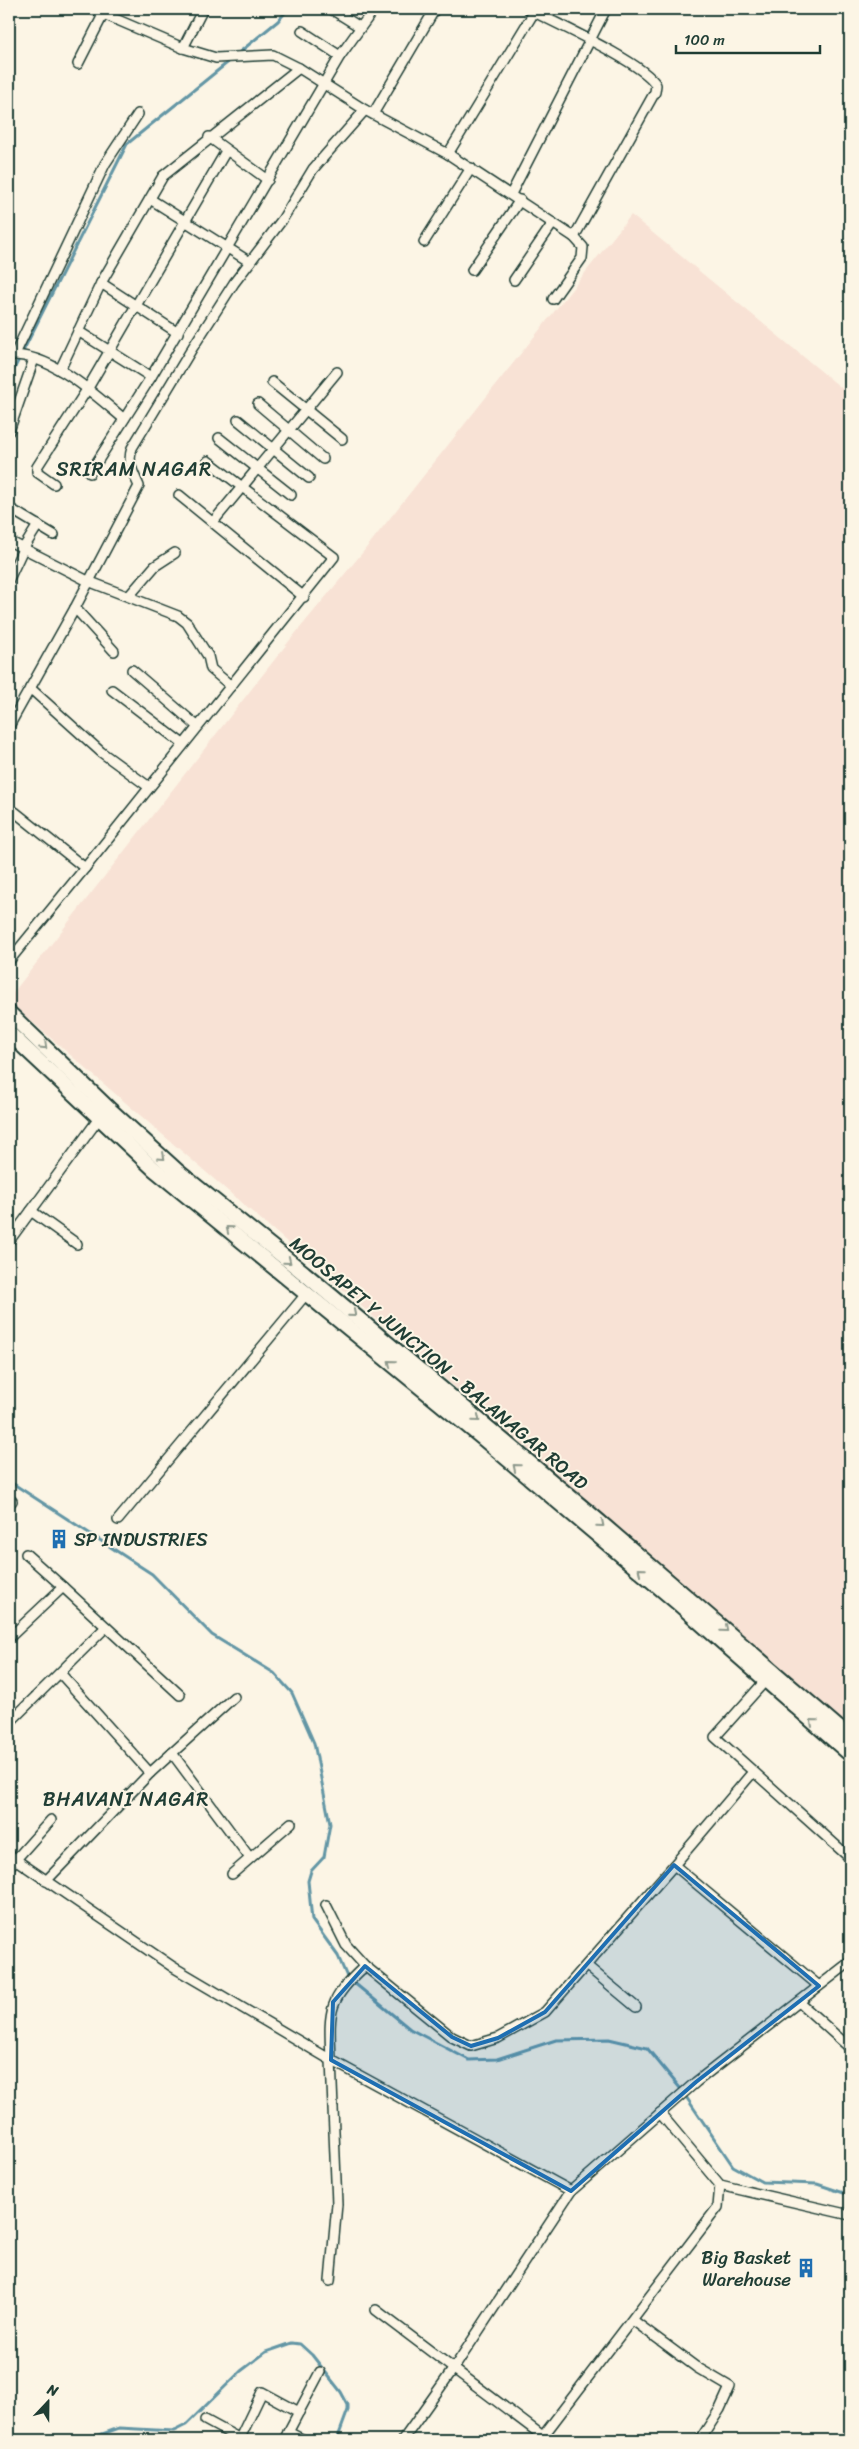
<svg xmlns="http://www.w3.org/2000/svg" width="859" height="2449" viewBox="0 0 859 2449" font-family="Sriracha,sans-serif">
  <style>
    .built { fill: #f8e2d5 }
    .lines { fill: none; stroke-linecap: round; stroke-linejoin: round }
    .stream { stroke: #6396a5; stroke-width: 3 }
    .minor-casing { stroke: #1f3d34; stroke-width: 12 }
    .primary-casing { stroke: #1f3d34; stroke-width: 18 }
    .minor { stroke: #fcf5e5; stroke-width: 9 }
    .primary { stroke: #fcf5e5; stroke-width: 14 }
    .oneway { stroke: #8e998c }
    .marked { fill: #1f6fb2; fill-opacity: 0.2; stroke: #1f6fb2; stroke-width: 4; stroke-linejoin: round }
    .labels { text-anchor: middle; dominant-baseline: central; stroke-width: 4; stroke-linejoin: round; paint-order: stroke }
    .street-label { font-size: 19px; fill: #1f3d34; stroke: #fcf5e5 }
    .poi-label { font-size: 19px; fill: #1f3d34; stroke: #fcf5e5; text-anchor: start }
    .neighbourhood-label { font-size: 20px; letter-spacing: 1px; fill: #1f3d34; stroke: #fcf5e5 }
  </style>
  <rect width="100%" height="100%" fill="#fcf5e5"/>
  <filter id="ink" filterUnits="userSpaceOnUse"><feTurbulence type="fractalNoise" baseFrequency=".02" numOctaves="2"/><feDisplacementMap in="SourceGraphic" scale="10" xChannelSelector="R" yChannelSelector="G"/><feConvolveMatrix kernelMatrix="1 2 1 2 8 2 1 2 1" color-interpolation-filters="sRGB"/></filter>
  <g filter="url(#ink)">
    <path class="built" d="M631,215L850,395V1728L9,1002V998L290,640L363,552Z"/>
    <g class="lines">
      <g class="stream">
        <path d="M236,55L278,21L288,9"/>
        <path d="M9,379L127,144L232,59"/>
        <path d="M9,1481L152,1574L212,1635L274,1673L292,1693L314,1743L330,1824L324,1857L311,1871L308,1881L312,1920L338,1956L347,1977L410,2029L469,2060L497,2059L556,2040L609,2039L647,2048L680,2088L733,2166L762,2182L817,2184L850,2195"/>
        <path d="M9,2436L86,2440L119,2428L174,2431L186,2425L241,2371L266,2352L292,2343L300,2344L312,2355L341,2392L348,2405V2410L337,2440"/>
      </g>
      <defs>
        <g id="minor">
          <path d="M92,9L183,48L216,58L273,55L299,68L365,110L448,154"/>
          <path d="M331,9L360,27"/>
          <path d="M528,9C553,22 646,64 656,85L655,92L574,237"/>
          <path d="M536,9L448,154L574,237L583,247L582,258L553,299"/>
          <path d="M302,31L340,56"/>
          <path d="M183,48L203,9"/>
          <path d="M78,64L106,9"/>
          <path d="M373,114L435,9"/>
          <path d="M209,137L268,180"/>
          <path d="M511,194L606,9"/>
          <path d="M150,199L250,262"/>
          <path d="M424,242L471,168"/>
          <path d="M472,270L520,200"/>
          <path d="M514,280L553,223"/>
          <path d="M101,283L178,333"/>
          <path d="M78,331L151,377"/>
          <path d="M15,354L105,164L138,114"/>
          <path d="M9,355C51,353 94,394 124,419"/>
          <path d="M60,370L101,283L163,176L299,68"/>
          <path d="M272,382L342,439"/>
          <path d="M258,404L323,459"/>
          <path d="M238,420L309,478"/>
          <path d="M9,431L34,359"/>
          <path d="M219,438L291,495"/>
          <path d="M90,473L151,377L340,56L374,9"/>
          <path d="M54,484L37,472V467L88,388L226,151"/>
          <path d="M179,495L304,597"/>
          <path d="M9,508L54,535"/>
          <path d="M213,522L337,372"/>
          <path d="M9,541L88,581L178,616L187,623L208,656L211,669L231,686"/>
          <path d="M9,579L23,549L38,525"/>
          <path d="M129,596L155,566L175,553"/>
          <path d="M75,608L114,651"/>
          <path d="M132,670L197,726"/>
          <path d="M30,688L101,752L149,787"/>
          <path d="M112,690L183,744"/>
          <path d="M9,726L75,608L139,486C133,472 127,463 132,448L193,347L234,283L282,220L313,169L365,110"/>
          <path d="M85,868L334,557L208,461"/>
          <path d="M9,961L85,868L15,812"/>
          <path d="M31,1211L77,1244"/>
          <path d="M9,1241L100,1117"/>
          <path d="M9,1504L12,1501"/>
          <path d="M118,1520L307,1293"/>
          <path d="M26,1554L63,1587"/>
          <path d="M9,1638L63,1587L180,1695"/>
          <path d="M60,1673L150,1773"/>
          <path d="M766,1680L715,1737L850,1858"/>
          <path d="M9,1723L106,1627"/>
          <path d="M172,1753L250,1858"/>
          <path d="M9,1855L173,1967L331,2060L337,2204L330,2281"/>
          <path d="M674,1865L819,1986"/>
          <path d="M9,1867L51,1820"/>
          <path d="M232,1874L291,1823"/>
          <path d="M46,1881L150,1773L234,1697"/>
          <path d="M326,1905L346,1945L365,1966L452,2037L471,2046L498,2038L545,2012L674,1865L753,1772"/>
          <path d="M365,1966C327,2001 329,2010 331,2060L571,2191"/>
          <path d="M587,1966L636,2007"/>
          <path d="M799,2002L850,2048"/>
          <path d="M660,2113L720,2185L850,2215"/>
          <path d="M376,2310L548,2440"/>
          <path d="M634,2321L696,2367L730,2387L720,2409L700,2440"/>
          <path d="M205,2420L240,2439"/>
          <path d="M288,2432L304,2440"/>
          <path d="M239,2440L262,2392L299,2412"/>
          <path d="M284,2440L320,2372"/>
          <path d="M403,2440L454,2368L571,2191L696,2082L850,1962"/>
          <path d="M540,2440L718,2207L720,2185"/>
        </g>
        <g id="primary">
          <path d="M9,1013L111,1111L177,1171L304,1273L596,1519L850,1738"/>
          <path d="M9,1033L153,1168L484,1439L678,1603L850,1754"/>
        </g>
      </defs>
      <use href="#minor" class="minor-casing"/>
      <use href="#primary" class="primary-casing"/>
      <use href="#minor" class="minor"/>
      <use href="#primary" class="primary"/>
    </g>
    <defs><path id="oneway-chevron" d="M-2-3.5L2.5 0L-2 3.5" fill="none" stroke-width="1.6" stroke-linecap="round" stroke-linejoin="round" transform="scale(1.25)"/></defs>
    <g class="oneway">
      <use href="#oneway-chevron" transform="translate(44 1046) rotate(44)"/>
      <use href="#oneway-chevron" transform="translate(162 1157) rotate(42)"/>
      <use href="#oneway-chevron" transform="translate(229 1229) rotate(-141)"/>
      <use href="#oneway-chevron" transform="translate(288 1261) rotate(39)"/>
      <use href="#oneway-chevron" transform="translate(353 1314) rotate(40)"/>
      <use href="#oneway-chevron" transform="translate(391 1363) rotate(-141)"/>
      <use href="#oneway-chevron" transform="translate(477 1419) rotate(40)"/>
      <use href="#oneway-chevron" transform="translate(516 1467) rotate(-140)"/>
      <use href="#oneway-chevron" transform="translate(601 1524) rotate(40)"/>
      <use href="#oneway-chevron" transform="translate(641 1571) rotate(-140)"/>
      <use href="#oneway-chevron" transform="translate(725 1629) rotate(41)"/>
      <use href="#oneway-chevron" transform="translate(813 1722) rotate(-139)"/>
    </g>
  </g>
  <path class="marked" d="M674,1865L819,1986L696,2082L571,2191L331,2060L333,2002L365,1966L452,2037L471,2046L498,2038L545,2012Z"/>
  <defs>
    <symbol id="building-bare" viewBox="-9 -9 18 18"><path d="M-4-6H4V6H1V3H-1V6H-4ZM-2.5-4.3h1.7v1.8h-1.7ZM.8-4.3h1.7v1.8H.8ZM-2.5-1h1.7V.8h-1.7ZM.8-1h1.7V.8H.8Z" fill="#1f6fb2" stroke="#fcf5e5" stroke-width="2.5" paint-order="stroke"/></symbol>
  </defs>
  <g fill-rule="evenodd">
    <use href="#building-bare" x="45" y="1525" width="28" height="28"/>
    <use href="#building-bare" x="792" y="2254" width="28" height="28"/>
  </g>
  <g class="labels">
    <g class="street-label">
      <text transform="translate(439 1363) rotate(40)">MOOSAPET Y JUNCTION - BALANAGAR ROAD</text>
    </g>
    <g class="poi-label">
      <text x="74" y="1539">SP INDUSTRIES</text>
      <text x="791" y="2257" text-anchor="end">Big Basket<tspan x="791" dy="22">Warehouse</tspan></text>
    </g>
    <g class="neighbourhood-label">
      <text x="134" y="469">SRIRAM NAGAR</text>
      <text x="126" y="1799">BHAVANI NAGAR</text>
    </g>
  </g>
  <rect width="859" height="2449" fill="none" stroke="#fcf5e5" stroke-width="30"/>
  <rect x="15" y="15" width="829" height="2419" fill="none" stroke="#1f3d34" stroke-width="2" filter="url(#ink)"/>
  <g transform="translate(48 2402) rotate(22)" stroke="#fcf5e5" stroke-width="4" paint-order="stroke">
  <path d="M0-4L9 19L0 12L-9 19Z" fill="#1f3d34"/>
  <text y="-8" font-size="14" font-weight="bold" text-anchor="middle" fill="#1f3d34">N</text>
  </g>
  <path d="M676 45v8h144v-8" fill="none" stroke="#1f3d34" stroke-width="2.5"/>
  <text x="684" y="45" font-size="15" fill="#1f3d34" stroke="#fcf5e5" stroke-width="4" paint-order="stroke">100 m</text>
</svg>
